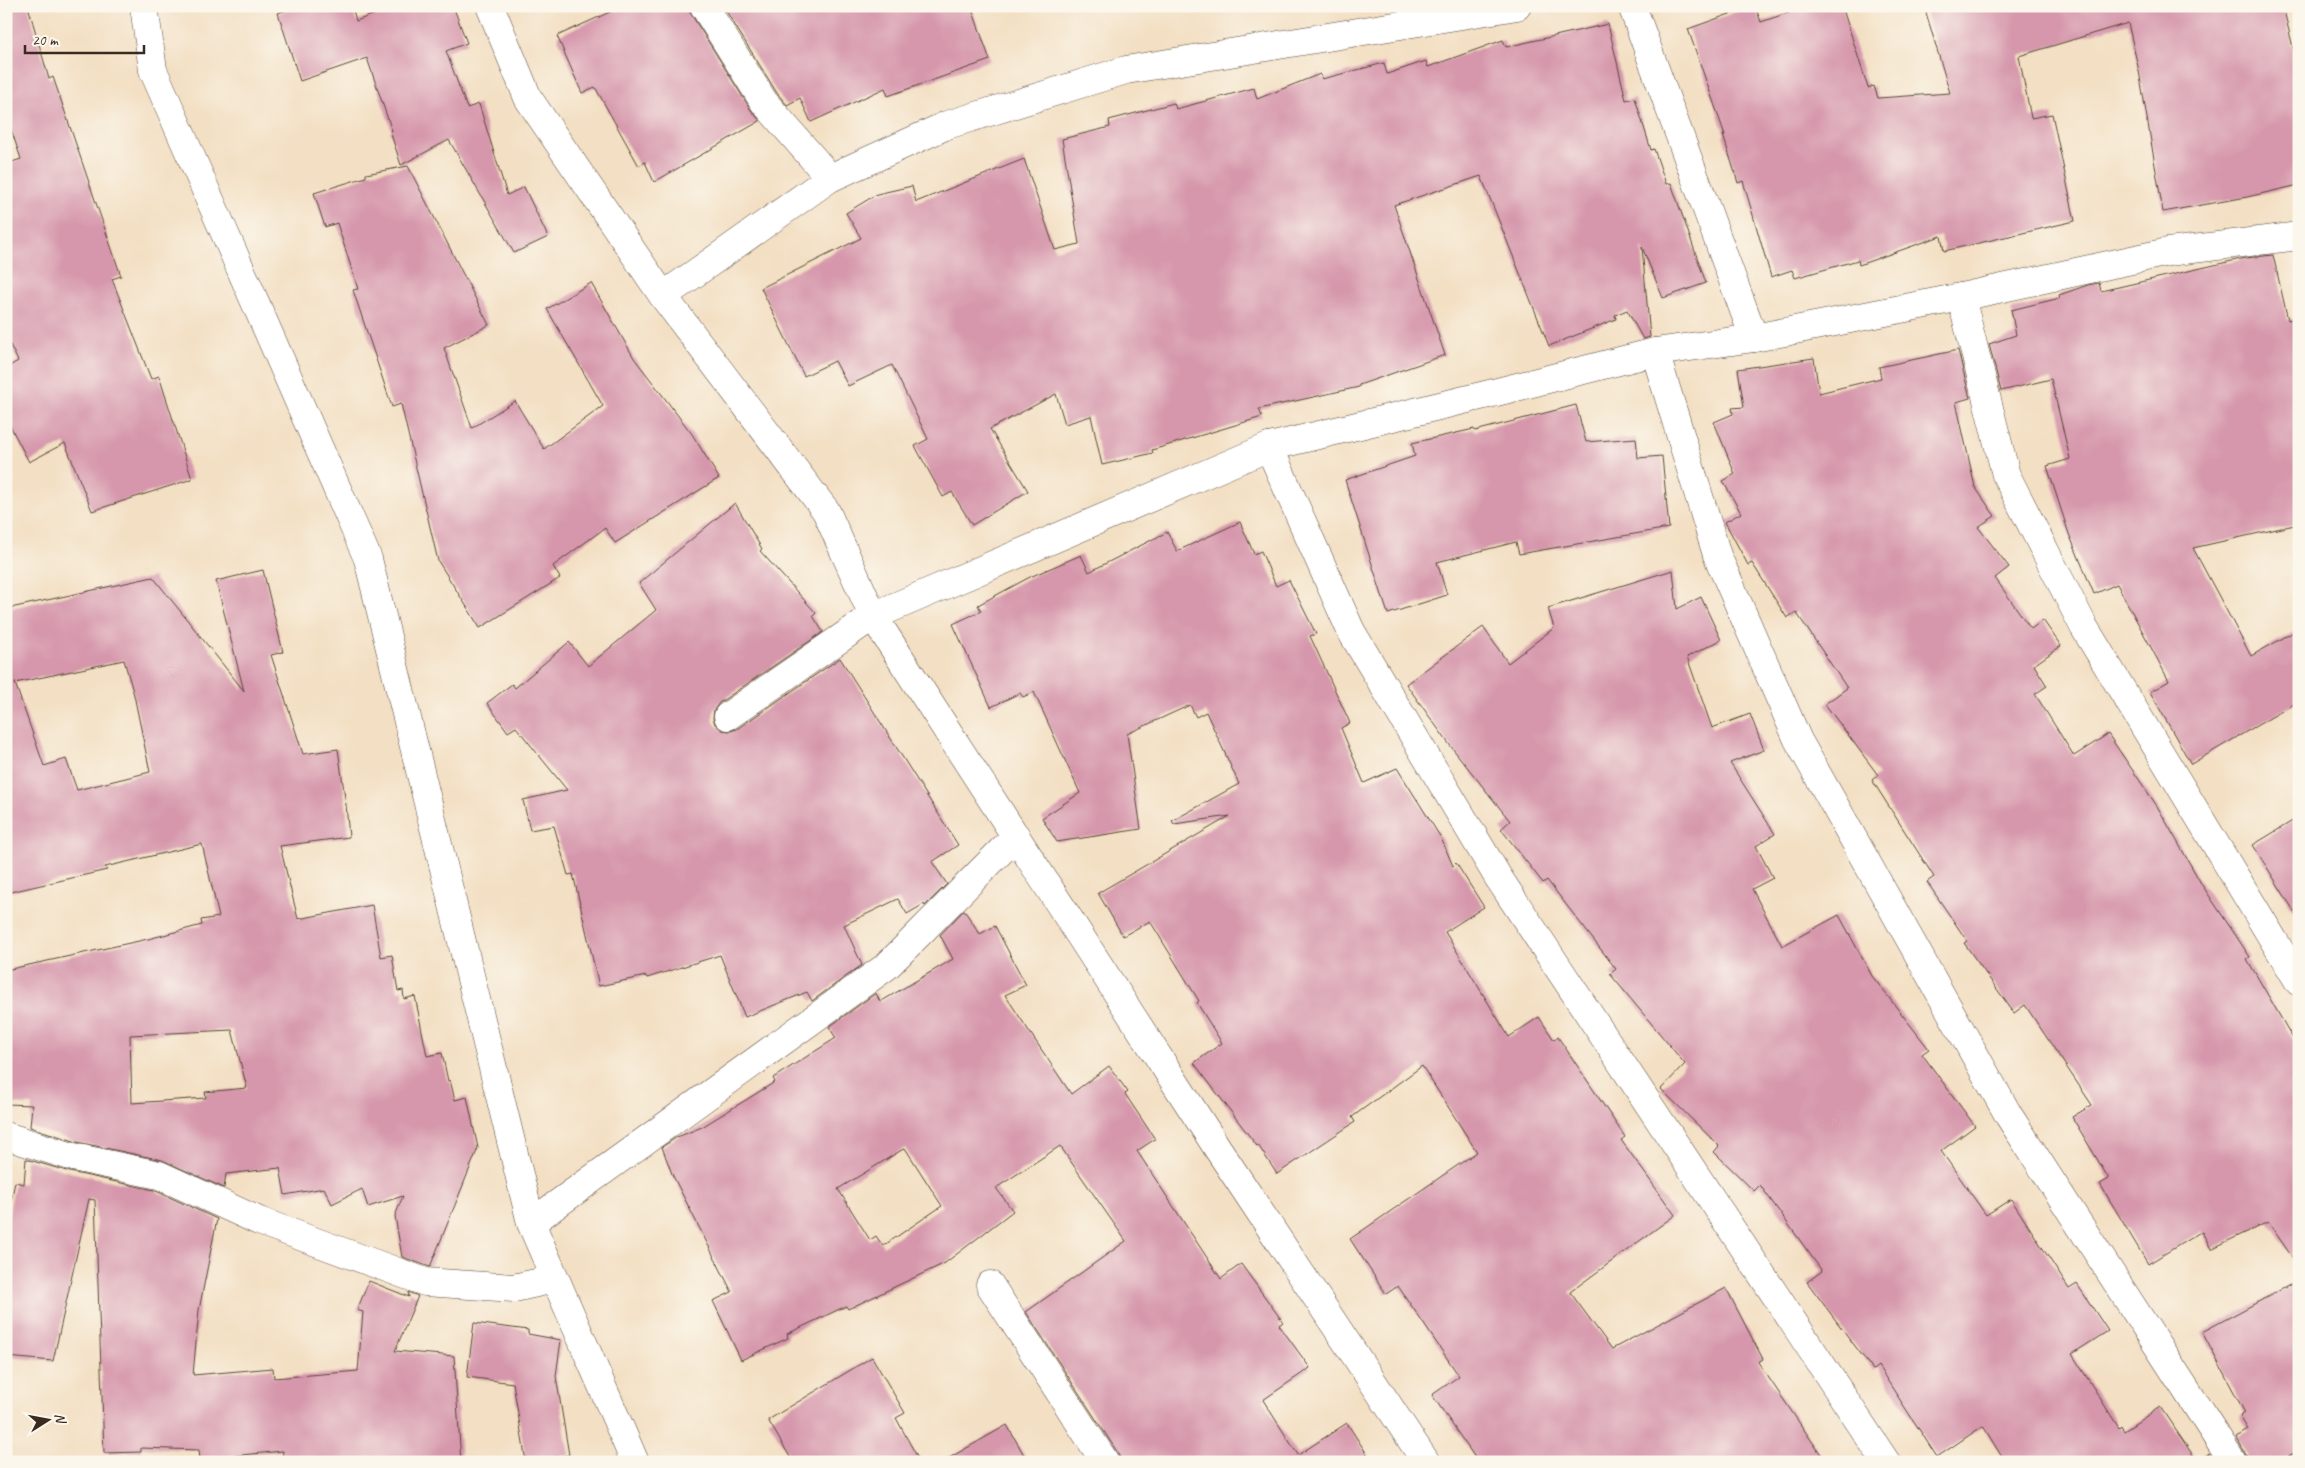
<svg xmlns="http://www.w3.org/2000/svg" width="2305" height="1468" viewBox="0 0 2305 1468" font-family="Caveat,sans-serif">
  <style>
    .building { fill: #d697ac; fill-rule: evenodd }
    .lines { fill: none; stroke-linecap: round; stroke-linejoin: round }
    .minor-casing { stroke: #574537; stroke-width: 29 }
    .minor { stroke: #fff; stroke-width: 28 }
  </style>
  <rect width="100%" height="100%" fill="#fbf7ec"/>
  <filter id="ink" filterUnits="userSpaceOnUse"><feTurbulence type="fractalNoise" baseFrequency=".02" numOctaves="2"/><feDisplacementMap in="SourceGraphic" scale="10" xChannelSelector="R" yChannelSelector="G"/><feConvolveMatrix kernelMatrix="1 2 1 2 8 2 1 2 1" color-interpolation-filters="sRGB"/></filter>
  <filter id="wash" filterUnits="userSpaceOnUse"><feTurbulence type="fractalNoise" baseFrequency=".0096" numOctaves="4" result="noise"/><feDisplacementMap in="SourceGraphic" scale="20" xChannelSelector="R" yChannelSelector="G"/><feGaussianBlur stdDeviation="1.12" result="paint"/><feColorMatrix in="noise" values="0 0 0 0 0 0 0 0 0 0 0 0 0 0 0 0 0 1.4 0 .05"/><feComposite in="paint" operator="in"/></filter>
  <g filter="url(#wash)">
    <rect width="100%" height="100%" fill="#f3dfc3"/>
    <g id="blocks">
      <g class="building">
        <path d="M6,6H28L49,79L53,77L121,276L112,279L151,379L159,376L192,479L92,511L65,443L29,462L6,418V368L18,361L6,337V164L21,159L6,114Z"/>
        <path d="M296,6H352L356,21L396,6H453L467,43L446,51L467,108L479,104L507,195L524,187L548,237L514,253L449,140L401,165L390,131H392L367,58L300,81L278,13Z"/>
        <path d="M623,6H688L691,14L751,110L760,121L654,182L645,162L639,166L595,87L582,93L557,36Z"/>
        <path d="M723,6H971L990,60L888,96L885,88L811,122L800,98L787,105L777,93Z"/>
        <path d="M1752,6H1755L1761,22L1808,6H1842L1868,88L1874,86L1878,98L1950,93L1924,6H2283L2294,52L2299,51V185L2247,197L2163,212L2139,71L2128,23L2019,56L2031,118L2052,114L2075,221L1944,251L1941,236L1859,265L1858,260L1795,278L1792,270L1771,277L1743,181L1738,183L1723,135H1725L1688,29Z"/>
        <path d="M1608,24L1626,100L1635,98L1651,150L1654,149L1666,184L1671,183L1706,283L1663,298L1642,247L1650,337L1643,339L1627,310L1615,315L1616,319L1549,346L1481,176L1394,205L1445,355L1359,385V387L1259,409L1262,417L1152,450L1153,453L1102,465L1091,416L1065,424L1056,394L990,429L1028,491L972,525L952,492L943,497L915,446L928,439L892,365L848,386L835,361L804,376L761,288L861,238L846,213L877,194L912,186L916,202L1024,159L1055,250L1079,244L1062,139L1110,127L1109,120L1174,103L1176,109L1254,88L1257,99L1320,74L1322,79L1384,63L1387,74L1426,61L1428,67L1503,40L1506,47Z"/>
        <path d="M408,166L489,325L444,348L472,428L515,401L544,449L603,406L547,309L591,283L634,358L692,434L719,478L615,543L605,528L553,566L560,578L480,628L438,561L401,404L392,407L353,290L358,289L337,223L325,227L314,193L366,177V174Z"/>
        <path d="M2273,255L2288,320L2299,318V524L2193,548L2251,656L2299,629V701L2191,764L2150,692L2169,681L2117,584L2094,594L2069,534L2047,466L2070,459L2051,379L2001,391L1989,344L2016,335L2011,310L2060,298L2059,295L2088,285L2099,283L2101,291L2245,258Z"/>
        <path d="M1958,350L1970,398L1956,402L1975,487L1995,516L1978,527L2009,567L1995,578L2031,629L2043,620L2061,646L2034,665L2047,686L2035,694L2074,756L2108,734L2157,806L2202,885L2250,957L2247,959L2299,1049V1267L2268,1222L2211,1249L2202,1231L2148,1264L2100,1184L2109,1179L2072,1117L2092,1105L2025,1005L2014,1013L1964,943L1967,941L1927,882L1934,877L1872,780L1878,775L1825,704L1847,688L1796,612L1787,618L1752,563L1748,565L1725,522L1741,513L1723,481L1735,474L1714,422L1733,414L1732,408L1744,407L1738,369L1814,358L1819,393L1881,378L1879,367Z"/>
        <path d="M1576,405L1586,442L1636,438L1638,458L1662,456L1669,528L1519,554L1516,542L1437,562L1447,595L1388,614L1345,480L1415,456L1412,443L1474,429L1475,431Z"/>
        <path d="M735,503L762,549L760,551L816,613L813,616L823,632L719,703L714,710L713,718L715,724L722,730L730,731L737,729L840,658L958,845L932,862L947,884L925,906L924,904L907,914L898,899L844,925L862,965L812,1001L807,992L745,1017L720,955L647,978L646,976L599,986L573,874L568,875L554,826L530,830L523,800L567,790L516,727L508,732L487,703L512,684L515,688L569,642L588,666L656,610L639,583Z"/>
        <path d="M1240,522L1254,554L1261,551L1276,586L1289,580L1316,634L1310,636L1350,723L1341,728L1364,783L1397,768L1441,838L1453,866L1456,863L1484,907L1445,932L1509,1037L1539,1017L1554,1040L1558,1037L1625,1137L1621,1140L1675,1215L1570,1292L1612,1349L1726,1288L1763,1359L1758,1362L1826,1462H1478L1432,1395L1459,1376L1398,1286L1386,1294L1350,1239L1477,1152L1422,1066L1352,1117L1355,1122L1277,1174L1258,1145L1257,1146L1194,1063L1222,1043L1197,1003L1199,1001L1150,921L1123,936L1098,893L1230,816L1174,824L1172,821L1239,784L1206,712L1196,717L1190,705L1127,734L1141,829L1057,842L1042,818L1080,793L1034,692L1023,697L1020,693L991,707L953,624L981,611L978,605L1030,577L1081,555L1089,572L1167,532L1177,551Z"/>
        <path d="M263,570L283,652L271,655L303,754L338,749L346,805L349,837L280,846L298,919L372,905L381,957L392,955L398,991L403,990L404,999L415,996L427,1056L442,1053L448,1081L450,1080L455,1100L467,1097L478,1148L430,1267L402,1257L395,1216L403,1196L368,1207L362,1189L332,1204L324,1188L285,1195L280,1168L226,1174L224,1188L162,1160L77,1142L30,1127L32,1105L6,1104V970L148,939L202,925L201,920L219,917L202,844L105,867L107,870L6,893V609L153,577L244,691L216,581ZM124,660L134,695L150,772L77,790L66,759L44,766L15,683ZM232,1030L247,1088L205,1092L206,1098L132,1103L130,1035Z"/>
        <path d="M1673,570L1677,609L1701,597L1721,640L1687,657L1712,728L1750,714L1764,750L1730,763L1775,834L1756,846L1773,878L1752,889L1782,946L1839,915L1872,976L1929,1049L1922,1054L1975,1126L1941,1151L1986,1215L2011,1199L2069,1289L2077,1284L2108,1331L2072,1354L2119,1428L2121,1426L2124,1431L2160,1407L2197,1461L2209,1454L2214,1462H2005L1983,1426L1937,1457L1878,1366L1873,1370L1807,1282L1822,1271L1760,1185L1754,1191L1714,1152L1719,1146L1661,1089L1685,1064L1610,974L1616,969L1547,880L1543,883L1501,829L1510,821L1449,744L1406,684L1483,627L1508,663L1554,628L1548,608Z"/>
        <path d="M2299,817V919L2253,845Z"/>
        <path d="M964,910L980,934L995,926L1026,985L1005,995L1071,1094L1109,1066L1128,1092L1125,1094L1155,1139L1137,1151L1221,1279L1241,1264L1283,1322L1279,1325L1310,1368L1263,1400L1298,1455L1347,1423L1372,1462H1121L1118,1453L1026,1312L1126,1241L1060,1146L996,1188L1013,1211L945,1263L848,1309L846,1306L787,1334L788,1338L741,1360L713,1301L732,1292L672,1174L662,1147L677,1137L702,1127L775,1082L773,1078L836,1038L829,1027L876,993L880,1002L953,959L940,935ZM905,1148L942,1206L883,1246L876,1236L870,1240L838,1189Z"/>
        <path d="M26,1159L70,1172L154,1190L217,1219L199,1310L193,1375L273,1368L274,1378L358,1371L363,1312L357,1310L369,1281L409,1297L408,1292L418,1296L395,1351L454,1356L461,1462H400V1459L364,1462H282L283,1451L200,1459L199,1450L141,1448V1452L104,1453L95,1200L89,1199L53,1361L6,1357V1226L15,1182L24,1184Z"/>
        <path d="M2299,1280V1450L2280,1462H2249L2246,1454L2236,1437L2248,1430L2240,1416L2245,1413L2202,1332Z"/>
        <path d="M474,1323L528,1330V1334L561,1340L556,1376L569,1455L526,1462L513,1383L467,1377Z"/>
        <path d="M872,1357L905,1413L896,1418L920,1462H793L768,1420Z"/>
        <path d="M1007,1425L1028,1462H942Z"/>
      </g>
    </g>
  </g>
  <g filter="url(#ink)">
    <use href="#blocks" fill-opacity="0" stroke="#574537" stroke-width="1"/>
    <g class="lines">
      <defs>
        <g id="minor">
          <path d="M144,6L153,70L368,559L531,1223L635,1462"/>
          <path d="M490,6L528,98L663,296L826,511L873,616L1218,1149L1426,1462"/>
          <path d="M704,6L764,102L830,178"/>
          <path d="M1632,6L1754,338"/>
          <path d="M663,296L830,178L947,125L1126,70L1517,6"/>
          <path d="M1961,297L2006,475L2084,627L2299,982"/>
          <path d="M1655,352L1717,555L1798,740L2009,1116L2233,1462"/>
          <path d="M1269,447L1351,631L1498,877L1886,1462"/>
          <path d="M728,716L873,616L1269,447L1489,394L1655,352L1754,338L1961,297L2168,252L2299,236"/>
          <path d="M6,1136L73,1157L159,1175L259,1221L425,1282L514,1288L554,1279"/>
          <path d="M531,1223L887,966L1016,836"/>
          <path d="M990,1285L1105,1462"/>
        </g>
      </defs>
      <use href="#minor" class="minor-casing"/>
      <use href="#minor" class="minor"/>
    </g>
  </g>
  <rect width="2305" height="1468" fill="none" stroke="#fbf7ec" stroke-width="25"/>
  <g transform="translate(48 1420) rotate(79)" stroke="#fbf7ec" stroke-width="4" paint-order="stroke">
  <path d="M0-4L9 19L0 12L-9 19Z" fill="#3b2a1e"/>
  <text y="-8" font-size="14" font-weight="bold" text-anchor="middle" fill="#3b2a1e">N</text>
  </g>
  <path d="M25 45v8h119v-8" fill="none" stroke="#3b2a1e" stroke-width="2.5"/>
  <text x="32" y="45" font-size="15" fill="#3b2a1e" stroke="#fbf7ec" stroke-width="4" paint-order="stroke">20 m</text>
</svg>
